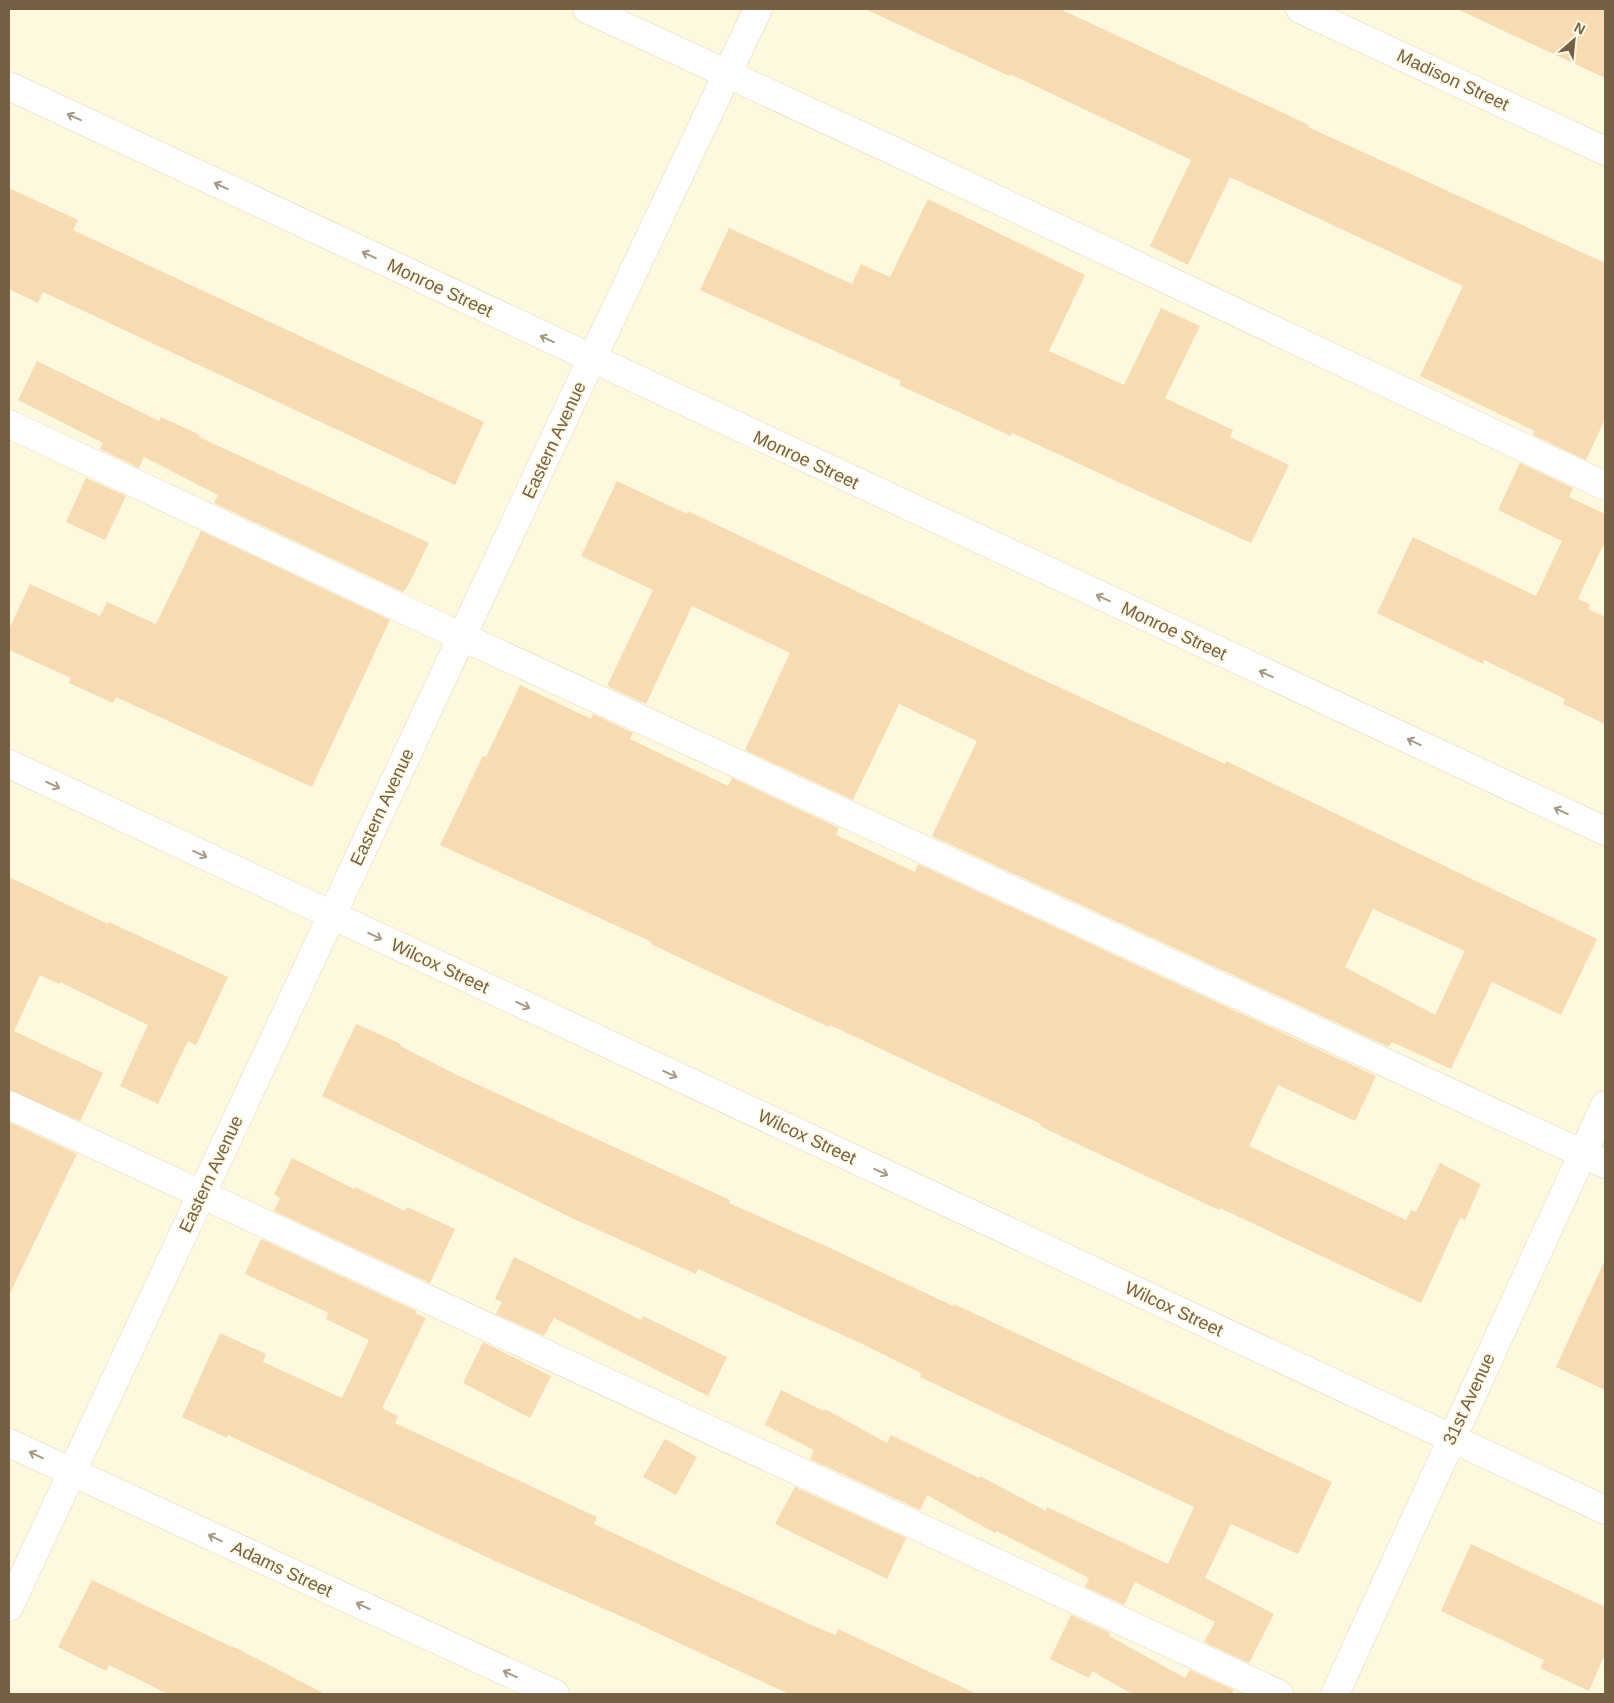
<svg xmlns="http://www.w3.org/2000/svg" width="1614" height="1703" viewBox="0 0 1614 1703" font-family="Helvetica,sans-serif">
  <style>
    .building { fill: #f6dbb3; fill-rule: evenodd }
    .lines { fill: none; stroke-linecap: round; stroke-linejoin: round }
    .minor-casing { stroke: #e3d5ba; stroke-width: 29 }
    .minor { stroke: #fff; stroke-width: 28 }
    .oneway { stroke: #a69885 }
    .labels { text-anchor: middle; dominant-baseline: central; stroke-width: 4; stroke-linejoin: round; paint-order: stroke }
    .street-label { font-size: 18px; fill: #766044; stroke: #fffae6 }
  </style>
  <rect width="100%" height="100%" fill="#fef8de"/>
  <g class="building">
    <path d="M865,9H1060L1309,125L1308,127L1605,263V419L1586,460L1533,435L1535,431L1420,376L1463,286L1230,177L1188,265L1150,246L1191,160L1010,74L1009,76Z"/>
    <path d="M1457,9H1605V78Z"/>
    <path d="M9,188L78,220L73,230L484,422L455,485L43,292L38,303L9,289Z"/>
    <path d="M928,199L1085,275L1049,351L1124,385L1161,308L1200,326L1165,398L1233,430L1230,437L1289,465L1251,543L1012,433L1011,436L899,385L901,381L700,290L729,228L852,284L861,264L890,277Z"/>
    <path d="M37,361L159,421L161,417L200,435L199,437L429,543L410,582L403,592L214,503L218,495L144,457L139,468L100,449L103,443L18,400Z"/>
    <path d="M1520,463L1573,488L1569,497L1605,514V541L1578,599L1590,604L1588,609L1605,617V724L1563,704L1565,699L1484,660L1483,664L1377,613L1413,537L1536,596L1562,541L1498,510Z"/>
    <path d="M86,478L126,496L105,540L66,522Z"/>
    <path d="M617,481L687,514L688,511L1022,670L1225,764L1226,761L1597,939L1561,1015L1492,982L1451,1069L1392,1042L1389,1047L932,836L977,741L899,704L853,800L745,750L790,653L692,606L646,704L607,686L653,590L581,556ZM1373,909L1465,951L1435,1015L1345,967Z"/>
    <path d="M201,531L390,620L312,787L116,697L113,703L69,683L71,678L9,650V629L30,584L100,616L107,602L156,624Z"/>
    <path d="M520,685L591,719L593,714L633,733L630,739L728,786L732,778L839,828L836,835L915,872L918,864L1376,1076L1355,1121L1278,1085L1249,1146L1406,1220L1411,1210L1416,1212L1440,1163L1481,1184L1465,1220L1460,1218L1421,1303L1220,1208L1219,1210L1084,1147L1040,1126L1041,1124L830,1025L829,1027L695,965L651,944L652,942L440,845L483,756L486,757Z"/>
    <path d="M9,877L108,924L109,922L228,977L196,1045L188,1041L158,1104L120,1086L148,1025L60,982L59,984L40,975L14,1031L103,1073L80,1121L9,1090Z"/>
    <path d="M356,1024L401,1044L400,1046L459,1076L730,1200L729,1203L828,1247L953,1306L954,1304L1061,1354L1332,1482L1298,1554L1231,1524L1205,1578L1274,1614L1249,1663L1204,1642L1215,1622L1135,1582L1124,1605L1085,1587L1089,1578L996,1531L995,1533L927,1495L920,1510L810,1459L814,1450L765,1425L781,1390L824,1411L825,1409L887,1443L891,1435L979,1478L980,1476L1046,1511L1047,1507L1168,1564L1194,1507L920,1377L921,1373L858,1342L698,1269L696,1274L574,1219L322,1096Z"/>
    <path d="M9,1122L77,1154L9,1295Z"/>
    <path d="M292,1158L354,1189L355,1187L405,1211L407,1207L455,1229L430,1283L274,1211L280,1198L274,1194Z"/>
    <path d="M261,1239L416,1311L415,1313L426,1318L382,1408L398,1416L395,1423L597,1517L594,1524L722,1584L816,1627L836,1635L838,1629L977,1694H789L625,1618L495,1561L228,1435L227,1438L182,1417L220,1333L266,1354L263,1362L342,1398L369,1340L326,1319L329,1313L245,1274Z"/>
    <path d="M514,1257L641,1320L643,1316L727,1357L708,1396L554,1318L544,1336L496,1314L502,1302L495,1299Z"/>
    <path d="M1605,1260V1390L1556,1367Z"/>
    <path d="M483,1342L551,1376L530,1418L463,1383Z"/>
    <path d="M665,1439L697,1457L676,1495L643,1477Z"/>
    <path d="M795,1487L906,1538L887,1579L775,1524Z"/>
    <path d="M1471,1544L1605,1607V1654L1589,1691L1540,1668L1544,1660L1441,1611Z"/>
    <path d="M92,1580L232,1647V1646L325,1694H168L109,1665L106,1671L58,1647Z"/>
    <path d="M1071,1615L1110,1633L1109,1636L1185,1678L1190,1670L1234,1690L1232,1694H1132L1092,1671L1089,1678L1050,1659Z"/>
  </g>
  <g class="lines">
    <defs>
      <g id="minor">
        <path d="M587,9L894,151L1605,486"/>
        <path d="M1300,9L1605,151"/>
        <path d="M9,86L1605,831"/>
        <path d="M9,424L413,614L1605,1164"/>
        <path d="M9,764L1605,1510"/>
        <path d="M9,1105L1279,1694"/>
        <path d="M9,1443L555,1694"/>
        <path d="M9,1607L571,403L758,9"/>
        <path d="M1335,1694L1605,1105"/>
      </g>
    </defs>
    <use href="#minor" class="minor-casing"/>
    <use href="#minor" class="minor"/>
  </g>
  <defs><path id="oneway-shaft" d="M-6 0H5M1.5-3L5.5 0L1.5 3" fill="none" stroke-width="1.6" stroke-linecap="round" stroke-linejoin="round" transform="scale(1.25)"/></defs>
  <g class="oneway">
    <use href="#oneway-shaft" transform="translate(74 117) rotate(-155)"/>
    <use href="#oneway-shaft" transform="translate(221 186) rotate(-155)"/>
    <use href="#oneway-shaft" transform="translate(369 255) rotate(-155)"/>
    <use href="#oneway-shaft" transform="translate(547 339) rotate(-155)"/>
    <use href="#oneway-shaft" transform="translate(1103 598) rotate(-155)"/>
    <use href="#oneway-shaft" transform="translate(1266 674) rotate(-155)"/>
    <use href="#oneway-shaft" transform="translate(1414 742) rotate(-155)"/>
    <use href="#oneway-shaft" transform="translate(53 785) rotate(25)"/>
    <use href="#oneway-shaft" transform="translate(1561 811) rotate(-155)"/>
    <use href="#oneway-shaft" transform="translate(200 854) rotate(25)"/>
    <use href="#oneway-shaft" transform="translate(375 936) rotate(25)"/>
    <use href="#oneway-shaft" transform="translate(523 1005) rotate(25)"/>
    <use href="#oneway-shaft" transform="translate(670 1074) rotate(25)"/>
    <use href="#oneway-shaft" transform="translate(881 1172) rotate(25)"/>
    <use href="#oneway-shaft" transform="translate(36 1455) rotate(-155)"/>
    <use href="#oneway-shaft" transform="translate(215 1538) rotate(-155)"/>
    <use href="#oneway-shaft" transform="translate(363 1606) rotate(-155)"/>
    <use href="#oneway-shaft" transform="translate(510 1674) rotate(-155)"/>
  </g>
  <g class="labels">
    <g class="street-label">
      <text transform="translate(1453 80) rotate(25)">Madison Street</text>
      <text transform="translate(440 288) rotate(25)">Monroe Street</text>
      <text transform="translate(554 440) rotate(-65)">Eastern Avenue</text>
      <text transform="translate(806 460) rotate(25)">Monroe Street</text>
      <text transform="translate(1174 631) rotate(25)">Monroe Street</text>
      <text transform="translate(382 807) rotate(-65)">Eastern Avenue</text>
      <text transform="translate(440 966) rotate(25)">Wilcox Street</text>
      <text transform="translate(807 1137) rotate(25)">Wilcox Street</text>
      <text transform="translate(211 1174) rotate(-65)">Eastern Avenue</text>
      <text transform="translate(1174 1309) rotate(25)">Wilcox Street</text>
      <text transform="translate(1469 1399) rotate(-65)">31st Avenue</text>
      <text transform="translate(282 1569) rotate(25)">Adams Street</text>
    </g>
  </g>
  <rect width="1614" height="1703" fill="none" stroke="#766044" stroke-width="20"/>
  <g transform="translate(1574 40) rotate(27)" stroke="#fffae6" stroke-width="4" paint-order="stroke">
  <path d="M0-4L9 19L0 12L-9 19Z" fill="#766044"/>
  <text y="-8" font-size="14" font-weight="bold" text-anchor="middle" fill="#766044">N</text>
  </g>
</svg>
